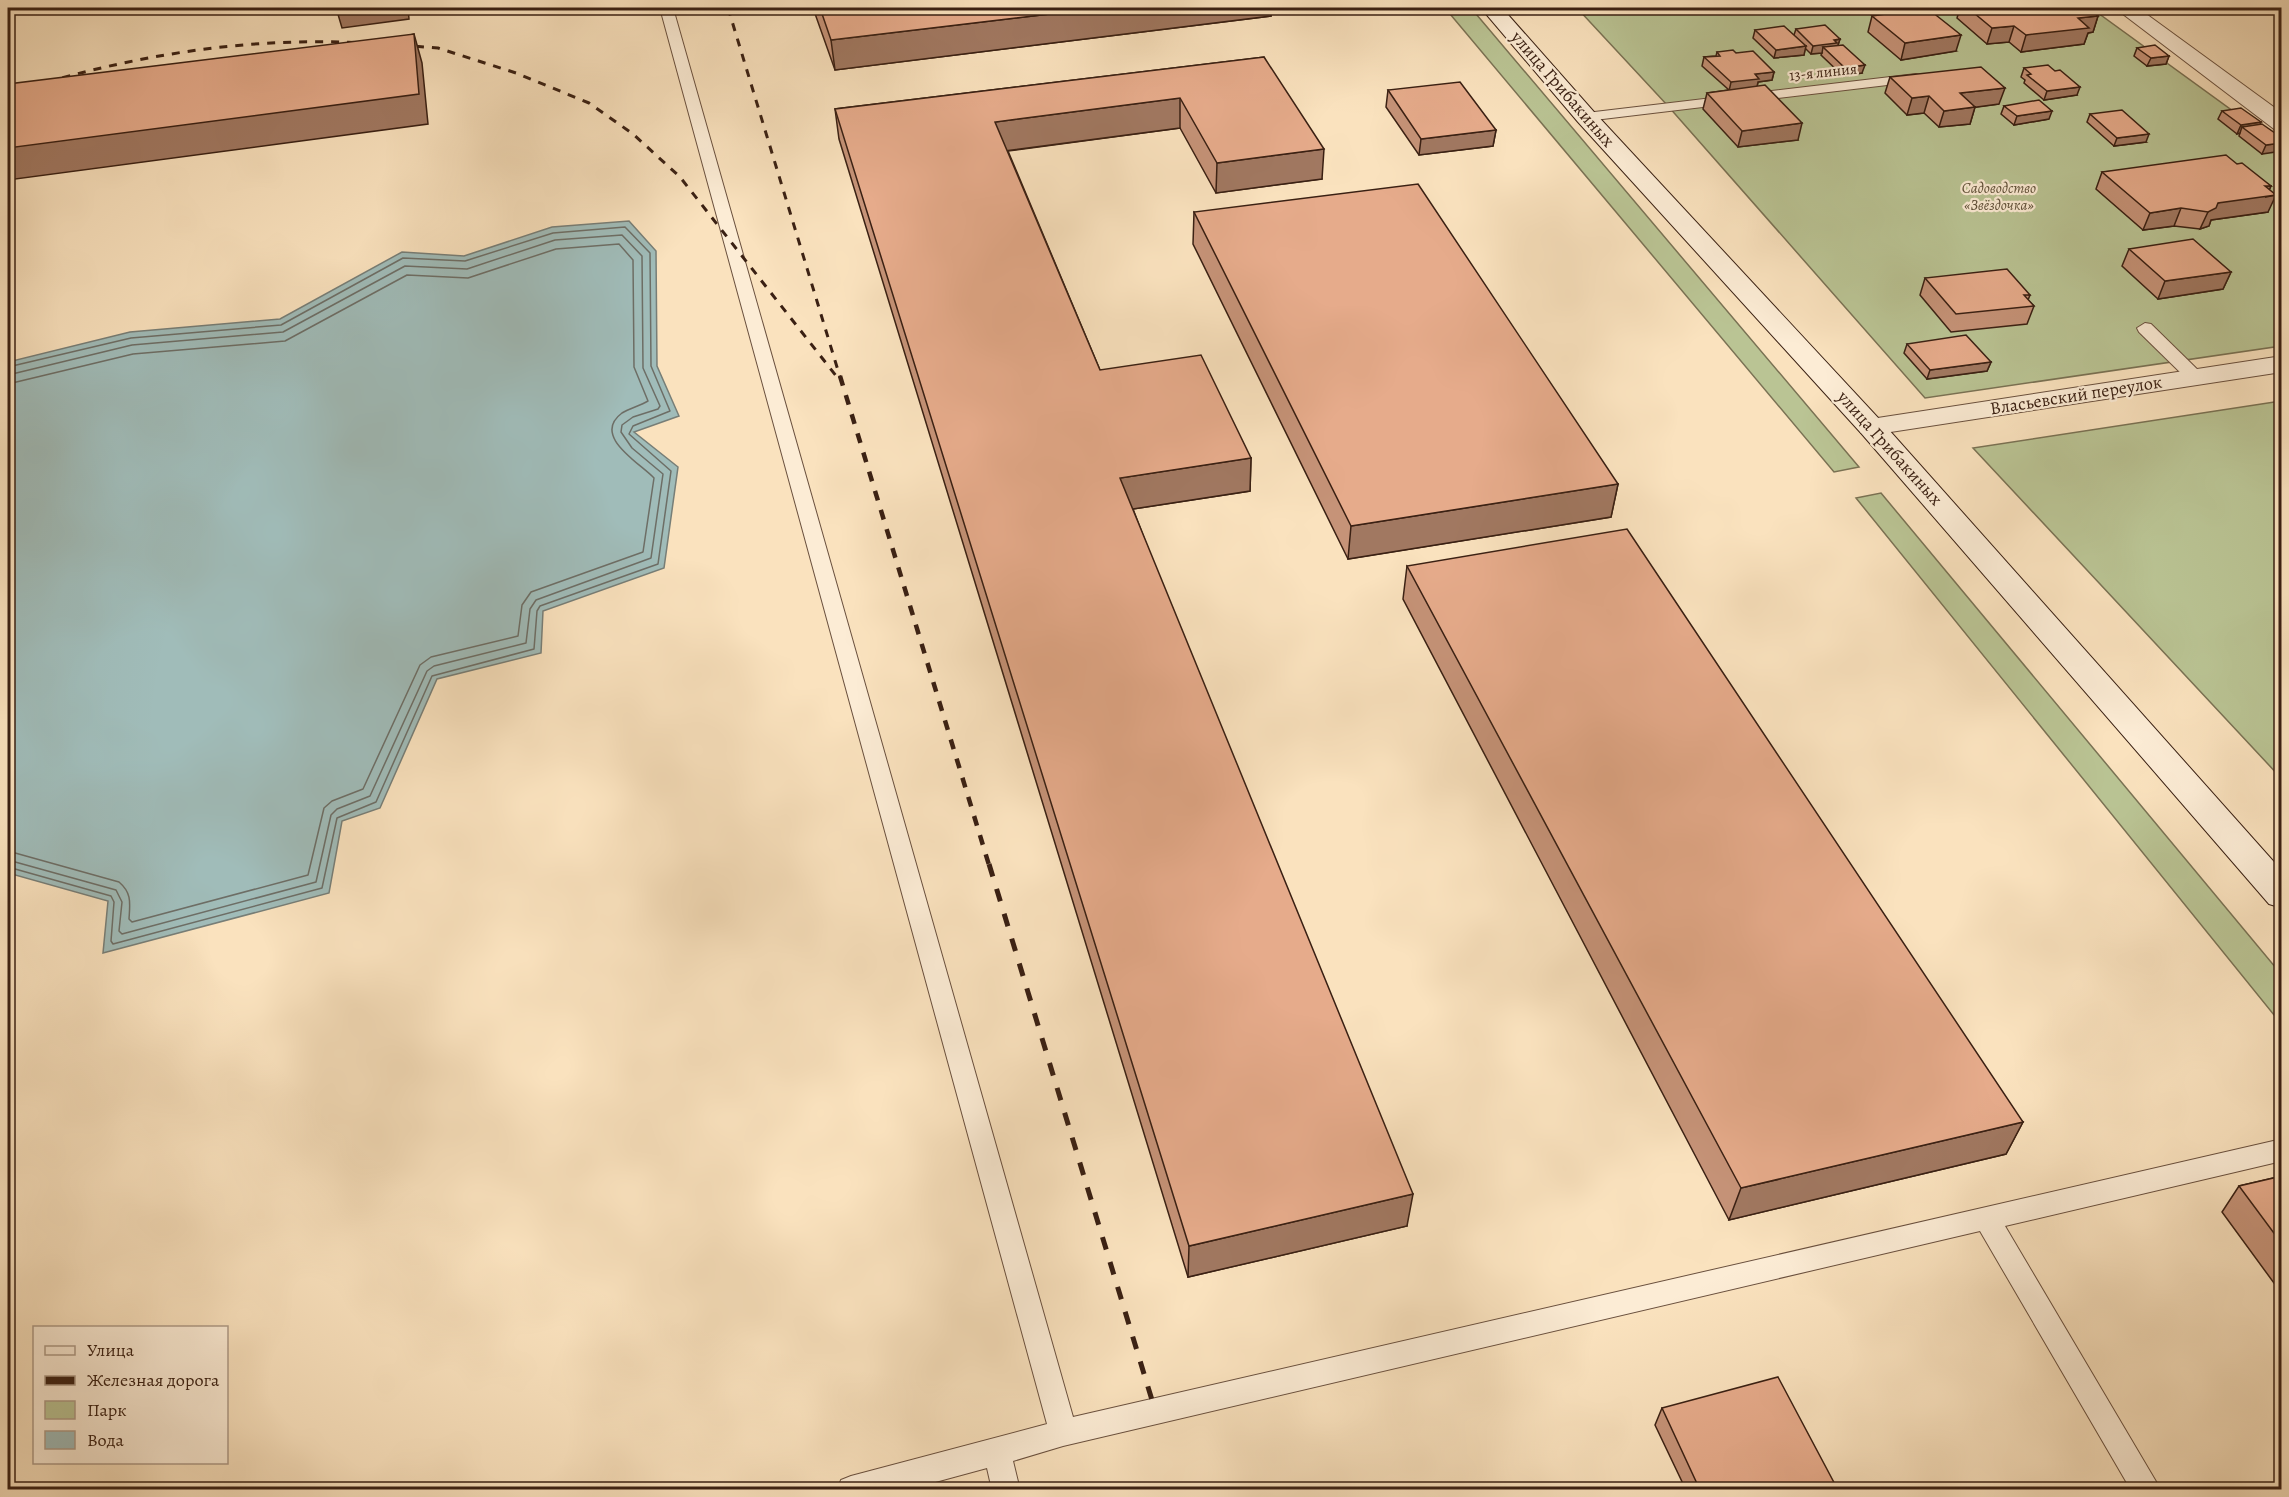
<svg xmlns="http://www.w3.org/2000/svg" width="2289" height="1497" viewBox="0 0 2289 1497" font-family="Alegreya,serif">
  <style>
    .green { fill: #bac494; stroke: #7a7254; stroke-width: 1.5 }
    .water { fill: #a0bcb9; stroke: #777e77; stroke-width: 1.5 }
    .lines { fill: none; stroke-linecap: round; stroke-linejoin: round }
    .shore { stroke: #6d6e66; stroke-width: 1.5 }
    .lane-casing { stroke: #6a503e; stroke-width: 2 }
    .street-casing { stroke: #6a503e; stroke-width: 2 }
    .secondary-casing { stroke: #3a2013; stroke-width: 2 }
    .lane { fill: #fcecd5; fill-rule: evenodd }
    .street { fill: #fcecd5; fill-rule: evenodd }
    .secondary { fill: #fcecd5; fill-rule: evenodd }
    .rail-far2 { stroke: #3a2013; stroke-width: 3; stroke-dasharray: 8 8; stroke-linecap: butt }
    .rail-far1 { stroke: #3a2013; stroke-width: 4.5; stroke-dasharray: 10 10; stroke-linecap: butt }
    .rail { stroke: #3a2013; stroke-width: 5; stroke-dasharray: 13 13; stroke-linecap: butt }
    .wall { fill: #c69378; stroke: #3a2013; stroke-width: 1.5 }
    .shaded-wall { fill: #a17861; stroke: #3a2013; stroke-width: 1.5 }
    .building { fill: #e6ab8b; stroke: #3a2013; stroke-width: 1.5 }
    .labels { text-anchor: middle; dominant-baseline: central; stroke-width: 4.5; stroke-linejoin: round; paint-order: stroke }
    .far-street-label { font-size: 15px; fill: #3a2013; stroke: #fcecd5 }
    .far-park-label { font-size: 15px; font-style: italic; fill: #60513a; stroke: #fcecd5 }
    .street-label { font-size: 18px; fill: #3a2013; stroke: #fcecd5 }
  </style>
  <rect width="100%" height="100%" fill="#fae2be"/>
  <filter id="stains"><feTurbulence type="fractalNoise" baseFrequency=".00333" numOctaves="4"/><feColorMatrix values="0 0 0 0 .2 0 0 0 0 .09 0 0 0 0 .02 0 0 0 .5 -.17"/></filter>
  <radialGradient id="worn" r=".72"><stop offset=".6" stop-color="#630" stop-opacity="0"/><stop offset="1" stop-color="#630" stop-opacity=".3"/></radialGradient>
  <g class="green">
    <path d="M1445,8H1471L1859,467L1834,472Z"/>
    <path d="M1577,8H2091L2281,146V346L1925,398L1668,106Z"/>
    <path d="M2281,401H2282L2281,778L1973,448Z"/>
    <path d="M1881,493L2281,974V1013L2274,1015L1856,498Z"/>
  </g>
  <path class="water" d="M629,221L656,251L657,366L679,416L634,432L678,467L664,568L543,611L541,653L437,679L380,808L342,821L329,893L103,953L108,901L8,873V362L130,332L280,319L402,252L464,256L552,227Z"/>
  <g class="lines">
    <g class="shore">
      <path d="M8,367L131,338L281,325L403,258L465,261L553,233L625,227L650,253L651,366L670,411L633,426L629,434L671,471L658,564L540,606L537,611L534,649L432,676L376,802L337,818L322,888L113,944L111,941L114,902L111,896L8,867"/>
      <path d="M8,375L132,345L283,332L405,266L467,269L555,240L622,235L642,256L643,368L660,406L658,409L633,417L622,425L621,432L632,448L663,474L651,558L536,600L530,609L526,643L434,666L427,671L370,796L337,809L331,815L316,882L122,934L119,931L122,902L116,890L8,860"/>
      <path d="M8,384L133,354L285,341L407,275L468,278L556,249L619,244L633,260L634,367L648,401C640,406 630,408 622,413C591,436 640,463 654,478L643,552L531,592L522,605L518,636L431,657L420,665L363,789L332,801L324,808L308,875L132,922L129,919C130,903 132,893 119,882L8,851"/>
    </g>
    <defs>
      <g id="lane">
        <path d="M660,8H673L1073,1417L2282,1139V1161L2005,1226L2161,1490H2131L1980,1231L1063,1446L1013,1461L1020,1490H992L987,1468L906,1490H837L841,1480L851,1476L1047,1424Z"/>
        <path d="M1916,74L1921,75L1923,78L1921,81L1586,121L1579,117L1586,113Z"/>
        <path d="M2145,323L2151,324L2201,373L2204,377L2201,381H2189L2139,332L2137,328Z"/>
      </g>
      <g id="street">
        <path d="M2115,8H2138L2282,113V131L2274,129Z"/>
        <path d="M2282,356V372L1871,435L1861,433L1857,427L1861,421L1871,419Z"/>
      </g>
      <path id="secondary" d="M1481,8H1502L1594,112L1881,421L2282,871V908L2269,904L1861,433L1578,122Z"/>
    </defs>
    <use href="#lane" class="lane-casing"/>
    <use href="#street" class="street-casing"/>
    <use href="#secondary" class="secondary-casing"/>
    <use href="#lane" class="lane"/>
    <use href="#street" class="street"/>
    <use href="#secondary" class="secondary"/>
    <g class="rail-far2">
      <path d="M728,8L840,377"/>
      <path d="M400,45L438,48L516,73L589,103L633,134L680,177L837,377"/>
      <path d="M47,82C153,52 257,37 367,43"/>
    </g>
    <path class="rail-far1" d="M840,376L989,865"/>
    <path class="rail" d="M989,864L1155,1410"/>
  </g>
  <g class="wall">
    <path d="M813,8H1271V16L835,70Z"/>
    <path d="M1960,8H2088L2098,16L2093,32L2088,33L2084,44L2021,52L2009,42L1987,44L1957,18Z"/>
    <path d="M1872,16L1956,51L1901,60L1868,32Z"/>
    <path d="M1796,29L1840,39L1838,45L1862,73L1843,76L1821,55L1822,53L1811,54L1805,48L1804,55L1774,58L1753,38L1755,30L1794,35Z"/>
    <path d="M2137,48L2169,56L2166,64L2147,66L2134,56Z"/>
    <path d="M1717,52L1736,53L1774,72L1772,80L1758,82L1757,86L1798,140L1738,147L1703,109L1707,93L1729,90L1702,66L1704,57L1716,56Z"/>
    <path d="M1264,57L1322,179L1216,193L1180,128L1008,151L1100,370L1251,458L1250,491L1133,509L1407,1226L1188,1277L839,139L835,109Z"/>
    <path d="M2024,68L2055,71L2077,95L2044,100L2024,83L2025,80L2021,77Z"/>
    <path d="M1890,77L1999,104L1975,107L1970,124L1939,127L1924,113L1907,115L1885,93Z"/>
    <path d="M1388,90L1496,130L1493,146L1419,155L1386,107Z"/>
    <path d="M2004,106L2049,119L2014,125L2001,114Z"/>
    <path d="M2222,111L2260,125L2282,138L2262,154L2239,136L2240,133L2237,134L2218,119Z"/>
    <path d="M2090,114L2146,142L2114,146L2087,122Z"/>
    <path d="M2237,164L2271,186L2269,190L2268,212L2211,220L2209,226L2200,229L2174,226L2143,230L2096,189L2102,172Z"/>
    <path d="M1194,212L1618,484L1611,517L1348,559L1193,244Z"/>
    <path d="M2129,249L2231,272L2223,289L2158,299L2122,266Z"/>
    <path d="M1925,278L2030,295L2028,300L2034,306L2027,324L1951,332L1920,295Z"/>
    <path d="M1907,344L1991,362L1987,371L1927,379L1904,353Z"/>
    <path d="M1407,566L2023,1122L2006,1154L1729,1220L1403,599Z"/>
    <path d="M2282,1176V1294L2222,1212L2239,1186Z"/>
    <path d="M1662,1408L1838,1490H1686L1655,1425Z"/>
  </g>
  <g class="shaded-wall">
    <path d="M371,8H408L409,19L342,28L337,11Z"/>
    <path d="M1101,8H1271V16L835,70L831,40Z"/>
    <path d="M2098,16L2093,32L2088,33L2084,44L2021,52L2026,35L2078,18Z"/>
    <path d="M2014,26L2009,42L1987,44L1992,28Z"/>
    <path d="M414,34L422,63L428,124L8,180V148Z"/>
    <path d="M1961,35L1956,51L1901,60L1905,43Z"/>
    <path d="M1840,39L1837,48L1823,47L1822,53L1811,54L1813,46Z"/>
    <path d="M1806,46L1804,55L1774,58L1776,50Z"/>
    <path d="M2169,56L2166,64L2147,66L2151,58Z"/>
    <path d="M1865,65L1862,73L1843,76L1845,68Z"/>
    <path d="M1774,72L1772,80L1758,82L1757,87L1729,91L1731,82L1755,74Z"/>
    <path d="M2080,87L2077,95L2044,100L2047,91Z"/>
    <path d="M2005,88L1999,104L1955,110L1960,93Z"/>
    <path d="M1929,96L1924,113L1907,115L1912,98Z"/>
    <path d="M1180,98V128L997,152L995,122Z"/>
    <path d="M1975,107L1970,124L1939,127L1944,111Z"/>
    <path d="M2052,111L2049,119L2014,125L2017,116Z"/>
    <path d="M2261,122L2257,131L2242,127L2240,133L2237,134L2241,125Z"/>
    <path d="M1802,123L1798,140L1738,147L1742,131Z"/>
    <path d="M1496,130L1493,146L1419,155L1421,139Z"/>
    <path d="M2149,134L2146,142L2114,146L2117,138Z"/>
    <path d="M2282,143V151L2262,154L2266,145Z"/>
    <path d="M1324,149L1322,179L1216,193L1217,163Z"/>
    <path d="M2265,186H2271L2266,197L2276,195L2268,212L2211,220L2209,226L2200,229L2208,212L2218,203Z"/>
    <path d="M2181,208L2174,226L2143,230L2150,213Z"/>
    <path d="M2231,272L2223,289L2158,299L2165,281Z"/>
    <path d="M1991,362L1987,371L1927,379L1930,370Z"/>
    <path d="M1251,458L1250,491L1120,511V478Z"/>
    <path d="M1618,484L1611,517L1348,559L1351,526Z"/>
    <path d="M2023,1122L2006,1154L1729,1220L1741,1188Z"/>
    <path d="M1413,1194L1407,1226L1188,1277L1189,1246Z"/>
  </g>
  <g class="building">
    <path d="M337,8H371L337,11Z"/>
    <path d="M820,8H1101L831,40Z"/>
    <path d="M1927,8L1961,35L1905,43L1872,16Z"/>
    <path d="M1968,8H2088L2098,16L2078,18L2089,28L2026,35L2014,26L1992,28Z"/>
    <path d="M1825,25L1840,39L1834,40L1837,43L1813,46L1796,29Z"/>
    <path d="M1784,26L1806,46L1776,50L1755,30Z"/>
    <path d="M414,34L419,94L8,148V84Z"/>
    <path d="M1843,45L1865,65L1845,68L1823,47Z"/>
    <path d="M2155,45L2169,56L2151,58L2137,48Z"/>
    <path d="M1733,50L1736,53L1753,51L1774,72L1755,74L1759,79L1731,82L1704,57L1720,56L1717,52Z"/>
    <path d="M1264,57L1324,149L1217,163L1180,98L995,122L1100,370L1201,355L1251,458L1120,478L1413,1194L1189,1246L835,109Z"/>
    <path d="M2048,65L2055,71L2060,70L2080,87L2047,91L2027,75L2031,74L2024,68Z"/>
    <path d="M1981,67L2005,88L1960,93L1975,107L1944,111L1929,96L1912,98L1890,77Z"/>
    <path d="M1460,82L1496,130L1421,139L1388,90Z"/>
    <path d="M1765,85L1802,123L1742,131L1707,93Z"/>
    <path d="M2039,100L2052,111L2017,116L2004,106Z"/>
    <path d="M2241,108L2261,122L2241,125L2222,111Z"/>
    <path d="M2122,110L2149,134L2117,138L2090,114Z"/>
    <path d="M2262,124L2282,138V143L2266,145L2242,127Z"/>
    <path d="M2226,155L2237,164L2242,163L2271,186H2265L2276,195L2218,203L2216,208L2208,212L2181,208L2150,213L2102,172Z"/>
    <path d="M1418,184L1618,484L1351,526L1194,212Z"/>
    <path d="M2193,239L2231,272L2165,281L2129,249Z"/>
    <path d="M2007,269L2030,295H2024L2034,306L1956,314L1925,278Z"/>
    <path d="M1966,335L1991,362L1930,370L1907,344Z"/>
    <path d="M1627,529L2023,1122L1741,1188L1407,566Z"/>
    <path d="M2282,1176V1244L2239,1186Z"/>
    <path d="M1778,1377L1838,1490H1700L1662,1408Z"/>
  </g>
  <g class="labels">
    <g class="far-street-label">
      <text transform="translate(1823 72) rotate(-6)">13-я линия</text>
    </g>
    <g class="far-park-label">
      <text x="1999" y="188">Садоводство<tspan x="1999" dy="17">«Звёздочка»</tspan></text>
    </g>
    <g class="street-label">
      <text transform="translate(1563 89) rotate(49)">улица Грибакиных</text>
      <text transform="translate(2076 395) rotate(-9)">Власьевский переулок</text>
      <text transform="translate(1890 448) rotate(48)">улица Грибакиных</text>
    </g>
  </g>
  <rect width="2289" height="1497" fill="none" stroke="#fae2be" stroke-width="30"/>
  <rect x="9" y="9" width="2271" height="1479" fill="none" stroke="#3a2013" stroke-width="3"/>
  <rect x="15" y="15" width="2259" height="1467" fill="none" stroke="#3a2013" stroke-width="1.5"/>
  <rect x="33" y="1326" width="195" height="138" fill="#fcecd5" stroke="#ae9a87" stroke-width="1.5"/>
  <rect x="45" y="1346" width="30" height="9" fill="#fcecd5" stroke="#ae9a87" stroke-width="1.5"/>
  <text x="87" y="1356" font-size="18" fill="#3a2013">Улица</text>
  <rect x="45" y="1376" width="30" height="9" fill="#3a2013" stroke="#ae9a87" stroke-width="1.5"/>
  <text x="87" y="1386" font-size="18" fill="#3a2013">Железная дорога</text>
  <rect x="45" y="1401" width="30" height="18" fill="#bac494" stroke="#ae9a87" stroke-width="1.5"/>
  <text x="87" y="1416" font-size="18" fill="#3a2013">Парк</text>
  <rect x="45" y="1431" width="30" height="18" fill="#a0bcb9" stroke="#ae9a87" stroke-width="1.5"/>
  <text x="87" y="1446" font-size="18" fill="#3a2013">Вода</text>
  <rect width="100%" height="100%" filter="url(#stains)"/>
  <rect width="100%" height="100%" fill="url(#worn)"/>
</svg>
